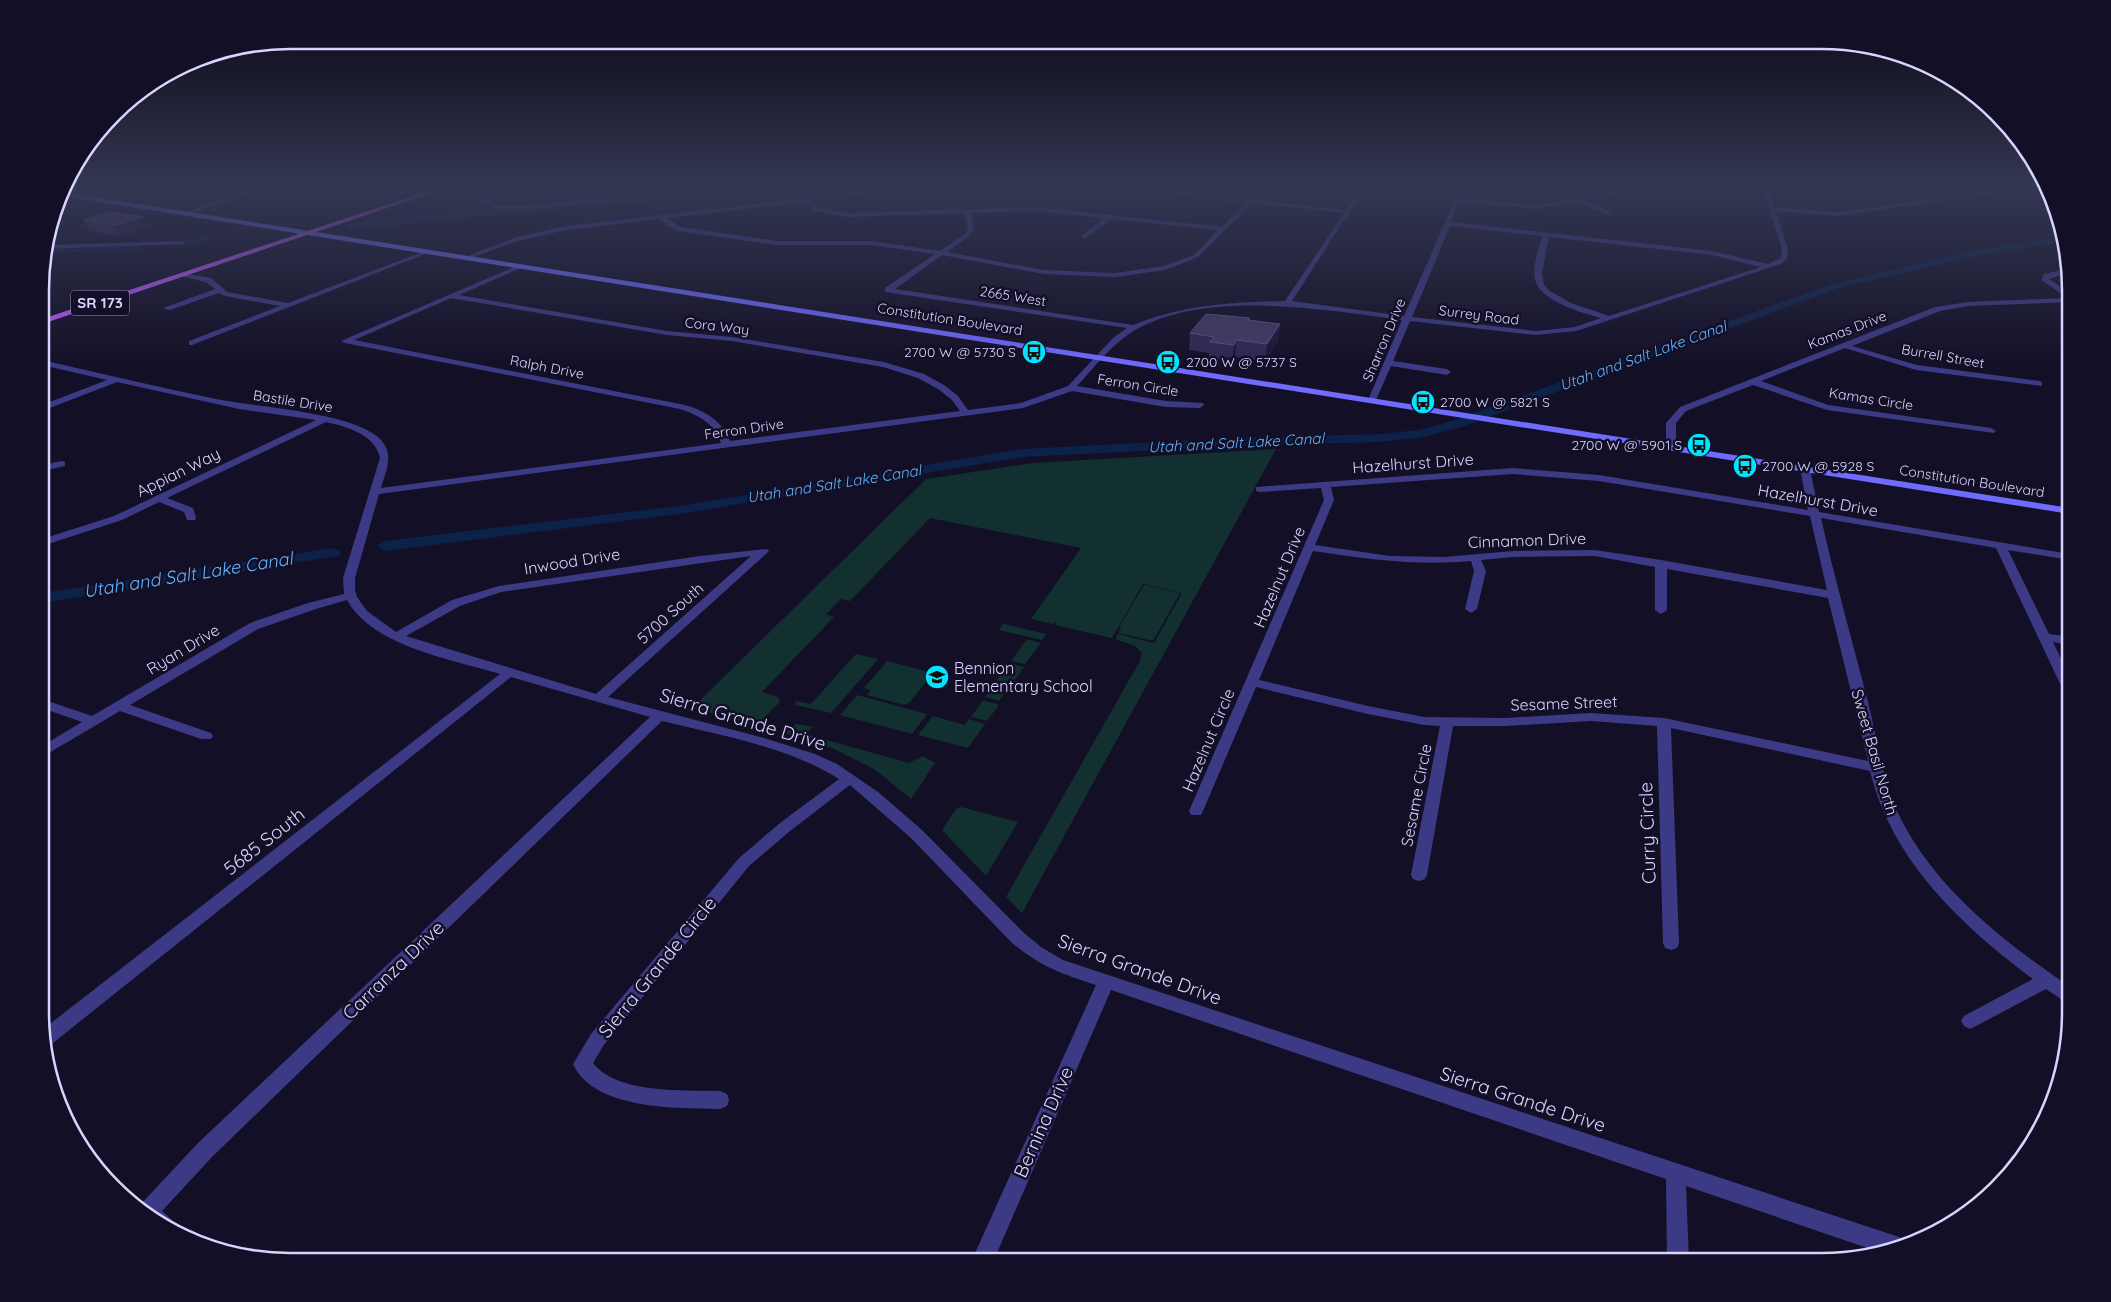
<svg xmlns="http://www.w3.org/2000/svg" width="2111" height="1302" font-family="Quicksand,sans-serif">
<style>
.green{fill:#12302f}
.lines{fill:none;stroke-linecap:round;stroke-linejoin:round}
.canal{fill:#0c2248;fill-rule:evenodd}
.minor{fill:#3d3a85;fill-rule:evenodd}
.secondary{fill:#6f6bff;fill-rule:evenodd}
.primary{fill:#c25bff;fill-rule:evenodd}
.wall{fill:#312854}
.shaded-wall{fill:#1d163a}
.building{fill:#433a66;stroke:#5a527e}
.labels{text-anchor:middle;stroke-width:5;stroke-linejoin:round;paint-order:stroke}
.far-street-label{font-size:14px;fill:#d9d4ff;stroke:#130f26}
.far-poi-label{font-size:14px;fill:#d9d4ff;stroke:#130f26;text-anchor:start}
.shield{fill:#130f26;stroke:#9e99be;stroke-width:1}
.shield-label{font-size:15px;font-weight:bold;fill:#d9d4ff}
.far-water-label{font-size:15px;font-style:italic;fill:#62b6ff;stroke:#130f26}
.street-label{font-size:16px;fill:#d9d4ff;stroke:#130f26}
.poi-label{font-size:16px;fill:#d9d4ff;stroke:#130f26;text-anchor:start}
.water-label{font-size:18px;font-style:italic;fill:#62b6ff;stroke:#130f26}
.near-street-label{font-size:19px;fill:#d9d4ff;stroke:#130f26}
.rim{fill:none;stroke:#d9d4ff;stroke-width:2.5}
</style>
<rect width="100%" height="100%" fill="#130f26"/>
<g class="green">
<polygon points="333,187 397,187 397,195 394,197"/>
<polygon points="1371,189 1410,193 1407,198 1367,194"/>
<polygon points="1276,449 1022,913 1006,897 1141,659 1141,652 1135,646 1115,639 1118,634 1154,643 1182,593 1143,584 1112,638 1055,625 1057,620 1053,624 1031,619 1081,548 930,518 850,601 841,599 826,614 834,617 762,692 778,697 780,702 756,726 692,708 926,479 1034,463"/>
<polygon points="1144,585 1180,593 1153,641 1118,633 1121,628 1119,627"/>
<polygon points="1003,624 1004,624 1046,634 1042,640 999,630"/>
<polygon points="1027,639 1041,643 1025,664 1011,661"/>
<polygon points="856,654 878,659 831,713 795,705 796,701 811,704"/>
<polygon points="887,661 933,673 910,702 904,705 867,695 871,690 864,688"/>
<polygon points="1009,663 1024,667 999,701 985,697"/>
<polygon points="857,695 927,714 912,734 840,715"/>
<polygon points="983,700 999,705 987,721 971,717"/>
<polygon points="933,716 965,725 969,719 985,724 968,748 918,735"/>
<polygon points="796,724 813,727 805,734 909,763 923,756 935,763 911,799 874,769 834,749 785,733"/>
<polygon points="961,807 1018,822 986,876 942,830 956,809"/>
</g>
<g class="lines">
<g class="canal">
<polygon points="754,187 785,187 679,200 675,198 671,200 447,219 349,230 345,227 349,224 447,213 671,196 675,198"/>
<polygon points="205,236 208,237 208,241 178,246 173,243"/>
<polygon points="2064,236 2065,242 1976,256 1839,288 1459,428 1419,438 1380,442 1238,446 1022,457 679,514 385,551 377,546 385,541 679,506 1022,449 1238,438 1380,434 1419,430 1449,422 1832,284 1976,250"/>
<polygon points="137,245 140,246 140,250 44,253 45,247 75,249"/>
<polygon points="333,548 338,550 341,553 338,556 42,603 42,593"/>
</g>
<g class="minor">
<polygon points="89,187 100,187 69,197 66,195"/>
<polygon points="262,187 273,187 188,214 183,213"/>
<polygon points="503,187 513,187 493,195 488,201 499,206 517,206 730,187 758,187 517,210 493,208 481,201 489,193"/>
<polygon points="559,187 569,187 553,194 550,192"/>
<path d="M900,187H922L810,201L819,208L848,213L1037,207L1222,227L1246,203L1118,187H1141L1346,210L1353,200H1357L1292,301L1404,316L1450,211L1455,192L1464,187H1474L1461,193L1459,198L1536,205L1619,192L1622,194L1584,201L1611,212L1609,215L1577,202L1536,209L1458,202L1451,222L1712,251L1768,264L1781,258L1782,249L1762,187H1768L1775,207L1838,212L2019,187H2038L1838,216L1776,211L1788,249L1787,259L1781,264L1576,331L1536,335L1410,321L1393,361L1447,369L1451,372L1447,375L1391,366L1376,400L1372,403L1368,400L1402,320C1324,310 1210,289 1137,329C1113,342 1095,367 1077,386L1166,401L1203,403L1204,405L1200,408L1166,407L1072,391L1023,408L379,494L355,578V590L357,597L367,611L396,632L452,600L499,586L700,556L767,549L769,551L767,553L608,697L764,738L815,754L837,764L878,792L922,830L1024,933L1041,947L1063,960L1899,1237L1906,1241L1908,1244L1885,1254L1686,1186L1689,1262H1667L1666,1179L1111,990L993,1262H971L1096,985C1060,973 1042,967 1012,943L911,838L850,785L790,831L749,866L603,1046L593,1063C617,1094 683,1090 720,1091L727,1094L729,1100L727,1106L720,1109C676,1108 594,1110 573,1064L591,1034L739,858L780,823L839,779C786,746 722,736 662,721L212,1157L162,1211L171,1219L174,1226L173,1231L151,1220L138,1209L140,1205L198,1143L650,717L511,677L48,1047L43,1048L42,1030L500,674C452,659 373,647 347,600L316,609L258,629L130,705L211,733L213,736L211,739H201L120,711L42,757V746L82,722L42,708V699L92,716L250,623L308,603L344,594L343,578L380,458C375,434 347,427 326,422L167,498L193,508L196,518L195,520H187L184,512L159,502L122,520L42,546V539L114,516L316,420L239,409L117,382L42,411V405L107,380L42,365V360C100,373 158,387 216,399C256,407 353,412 380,439C395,454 386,470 381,488L721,443C715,424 699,415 680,409L345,343L341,341L521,264L523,265V267L459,295L667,331L732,337L884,362L924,374L944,385L958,396L968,410L1021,403L1068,386L1113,338L1127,328L885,292V288L935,254L871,245H777L678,231L668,226L660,219L566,230L518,241L470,258L465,257L514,238L566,226ZM803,202L815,211L848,217L965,213L968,229L965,234L940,251L871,241H777L680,227L667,218ZM1252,203L1344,213L1285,301C1232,302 1183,305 1133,325L895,289L942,255L1044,274L1115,277L1165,270L1198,257ZM1037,211L1104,218L1082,236L1081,237L1084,239L1111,219L1218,230L1194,255L1164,266L1115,273L1044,270L947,252L969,236L974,229L971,213ZM1450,226L1542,236C1539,249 1532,266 1535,279C1539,301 1583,313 1601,318L1575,327L1536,331L1412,317ZM1549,237L1712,255L1761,267L1609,316L1571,303L1550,291L1544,285L1542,273ZM451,298L667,335L732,341L883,367L918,378L938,389L952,400L960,411L730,441C723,421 705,411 685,405L354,340ZM751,556L596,694L406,636L460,606L501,592Z"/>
<polygon points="183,241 185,242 185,244 45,249 46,245"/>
<polygon points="428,250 433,251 192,345 189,345 189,341 280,306 225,296 219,293 170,310 163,308 215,289 206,282 180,276 180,274 182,273 211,278 227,292 288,303"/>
<polygon points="2070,268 2070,272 2049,279 2070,293 2070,302 1968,306 1940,311 1852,346 1917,365 2039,381 2042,382 2042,386 1916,370 1845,348 1761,381 1828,405 1991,428 1996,431 1994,433 1827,410 1753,385 1686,411 1676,423 1676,448 1671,451 1666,448 1666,423 1680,407 1935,307 1968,302 2068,298 2041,280 2044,274"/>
<polygon points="62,461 65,462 65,466 42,471 42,465"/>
<path d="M1805,466L1810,469L1819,512L2070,554V560L2008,550L2049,634L2070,637V645L2053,642L2070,678V694L2063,690L1996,548L1821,518C1835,580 1852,640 1868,702C1878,741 1883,785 1902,821C1938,891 2007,944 2070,987V1003L2064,1001L2046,989L1976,1026L1970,1029L1964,1026L1961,1021L1964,1016L2033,979C1961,925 1892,861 1870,771L1671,728L1679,943L1677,948L1671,950L1665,948L1663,943L1657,726L1591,721L1505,726H1453L1427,875L1425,879L1419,881L1413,879L1411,875L1440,726L1424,725L1368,714L1256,687L1203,811L1201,815H1191L1189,811L1324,500L1321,488L1260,492L1256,491V487L1513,468L1599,475L1808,510L1800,469ZM1513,474L1599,481L1810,516L1827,590L1661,560L1595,550L1513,551L1444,557L1390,556L1315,545L1334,500L1331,487ZM1313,551C1368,559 1414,566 1471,561L1474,571L1465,609L1471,613L1477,609L1486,571L1481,560L1513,557L1595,556L1655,567V610L1661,614L1667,610V569L1828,598L1868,761L1664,718L1591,713L1505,718L1424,717L1368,706L1259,680Z"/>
</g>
<polygon class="secondary" points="62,192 2070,508 2070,514 61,196"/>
<polygon class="primary" points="440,187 450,187 42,324 42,319"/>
</g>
<g class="wall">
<polygon points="143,217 148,228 121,236 89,231 84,220"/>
<polygon points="1250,318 1250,320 1280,324 1278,341 1265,362 1235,357 1232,362 1209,359 1209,353 1189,350 1190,333"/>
</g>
<g class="shaded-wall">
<polygon points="143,217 148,228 121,236 115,225"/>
<polygon points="1280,324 1278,341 1265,362 1267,344"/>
<polygon points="1237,340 1235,357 1232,362 1234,345"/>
</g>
<g class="building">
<polygon points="112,212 143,217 115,225 84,220"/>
<polygon points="1206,314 1250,318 1248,320 1280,324 1267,344 1237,340 1234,345 1210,342 1214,337 1190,333"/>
</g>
<linearGradient id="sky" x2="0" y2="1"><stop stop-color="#0a0815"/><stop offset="0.51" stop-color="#333752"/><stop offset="1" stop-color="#333752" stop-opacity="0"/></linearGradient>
<rect width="2111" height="370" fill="url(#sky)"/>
<defs>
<g id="bus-disc" transform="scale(1.25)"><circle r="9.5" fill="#00e5ff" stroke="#130f26"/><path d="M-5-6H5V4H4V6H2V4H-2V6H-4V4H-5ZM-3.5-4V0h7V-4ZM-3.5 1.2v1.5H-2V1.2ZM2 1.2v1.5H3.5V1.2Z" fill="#111"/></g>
<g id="school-disc" transform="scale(1.25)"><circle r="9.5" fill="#00e5ff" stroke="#130f26"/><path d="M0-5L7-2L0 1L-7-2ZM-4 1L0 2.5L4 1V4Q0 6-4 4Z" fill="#111"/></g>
</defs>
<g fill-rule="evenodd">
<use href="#bus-disc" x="1034" y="352"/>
<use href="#bus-disc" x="1168" y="362"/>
<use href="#bus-disc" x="1423" y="402"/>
<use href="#bus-disc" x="1699" y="445"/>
<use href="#bus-disc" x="1745" y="466"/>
<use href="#school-disc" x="937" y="677"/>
</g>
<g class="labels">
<g class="far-street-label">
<text transform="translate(1013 296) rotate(9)" y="5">2665 West</text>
<text transform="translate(1479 315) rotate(7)" y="5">Surrey Road</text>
<text transform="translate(950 319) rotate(9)" y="5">Constitution Boulevard</text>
<text transform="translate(717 326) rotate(7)" y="5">Cora Way</text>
<text transform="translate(1847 330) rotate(-21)" y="5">Kamas Drive</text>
<text transform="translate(1384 340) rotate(-67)" y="5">Sharron Drive</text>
<text transform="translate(1943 356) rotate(10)" y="5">Burrell Street</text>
<text transform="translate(547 367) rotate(11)" y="5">Ralph Drive</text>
<text transform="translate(1138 385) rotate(9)" y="5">Ferron Circle</text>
<text transform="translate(1871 399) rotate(9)" y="5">Kamas Circle</text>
<text transform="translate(293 401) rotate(9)" y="5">Bastile Drive</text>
<text transform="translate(744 429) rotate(-8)" y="5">Ferron Drive</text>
<text transform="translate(1972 481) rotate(9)" y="5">Constitution Boulevard</text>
</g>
<g class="far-poi-label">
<text x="1016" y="357" text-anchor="end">2700 W @ 5730 S</text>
<text x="1186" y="367">2700 W @ 5737 S</text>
<text x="1440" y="407">2700 W @ 5821 S</text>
<text x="1682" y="450" text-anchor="end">2700 W @ 5901 S</text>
<text x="1762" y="471">2700 W @ 5928 S</text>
</g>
<rect class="shield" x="71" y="290.5" width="58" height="25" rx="4"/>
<g class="shield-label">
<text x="100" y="308">SR 173</text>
</g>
<g class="far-water-label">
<text transform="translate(1643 356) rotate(-20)" y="5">Utah and Salt Lake Canal</text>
<text transform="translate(1236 443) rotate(-3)" y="5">Utah and Salt Lake Canal</text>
<text transform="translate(834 484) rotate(-9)" y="5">Utah and Salt Lake Canal</text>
</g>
<g class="street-label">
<text transform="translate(1413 463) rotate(-4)" y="6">Hazelhurst Drive</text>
<text transform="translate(178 472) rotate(-26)" y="6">Appian Way</text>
<text transform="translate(1818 500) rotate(10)" y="6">Hazelhurst Drive</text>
<text transform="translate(1527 540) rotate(-2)" y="6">Cinnamon Drive</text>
<text transform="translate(572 561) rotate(-9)" y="6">Inwood Drive</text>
<text transform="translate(1279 577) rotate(-67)" y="6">Hazelnut Drive</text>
<text transform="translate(670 613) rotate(-42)" y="6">5700 South</text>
<text transform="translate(183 649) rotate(-31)" y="6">Ryan Drive</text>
<text transform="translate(1564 703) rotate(-2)" y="6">Sesame Street</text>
<text transform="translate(1208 740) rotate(-67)" y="6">Hazelnut Circle</text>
<text transform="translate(1875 752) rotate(74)" y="6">Sweet Basil North</text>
<text transform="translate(1416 795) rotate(-79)" y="6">Sesame Circle</text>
</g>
<g class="poi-label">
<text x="954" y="674">Bennion<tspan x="954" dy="18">Elementary School</tspan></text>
</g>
<g class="water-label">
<text transform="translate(188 575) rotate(-9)" y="6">Utah and Salt Lake Canal</text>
</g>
<g class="near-street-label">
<text transform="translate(743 719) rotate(17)" y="7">Sierra Grande Drive</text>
<text transform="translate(1647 833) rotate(-92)" y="7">Curry Circle</text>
<text transform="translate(264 841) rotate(-38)" y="7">5685 South</text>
<text transform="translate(657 967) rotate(-51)" y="7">Sierra Grande Circle</text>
<text transform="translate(1140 969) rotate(20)" y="7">Sierra Grande Drive</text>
<text transform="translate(393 970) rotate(-44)" y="7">Carranza Drive</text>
<text transform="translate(1523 1099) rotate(18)" y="7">Sierra Grande Drive</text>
<text transform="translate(1043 1122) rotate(-66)" y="7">Bernina Drive</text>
</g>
</g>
<path d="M0 0H2111V1302H0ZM290 49H1821A241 241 0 0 1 2062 290V1012A241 241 0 0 1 1821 1253H290A241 241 0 0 1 49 1012V290A241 241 0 0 1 290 49Z" fill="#130f26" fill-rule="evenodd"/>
<path class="rim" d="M290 49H1821A241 241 0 0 1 2062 290V1012A241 241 0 0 1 1821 1253H290A241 241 0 0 1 49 1012V290A241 241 0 0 1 290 49Z"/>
</svg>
